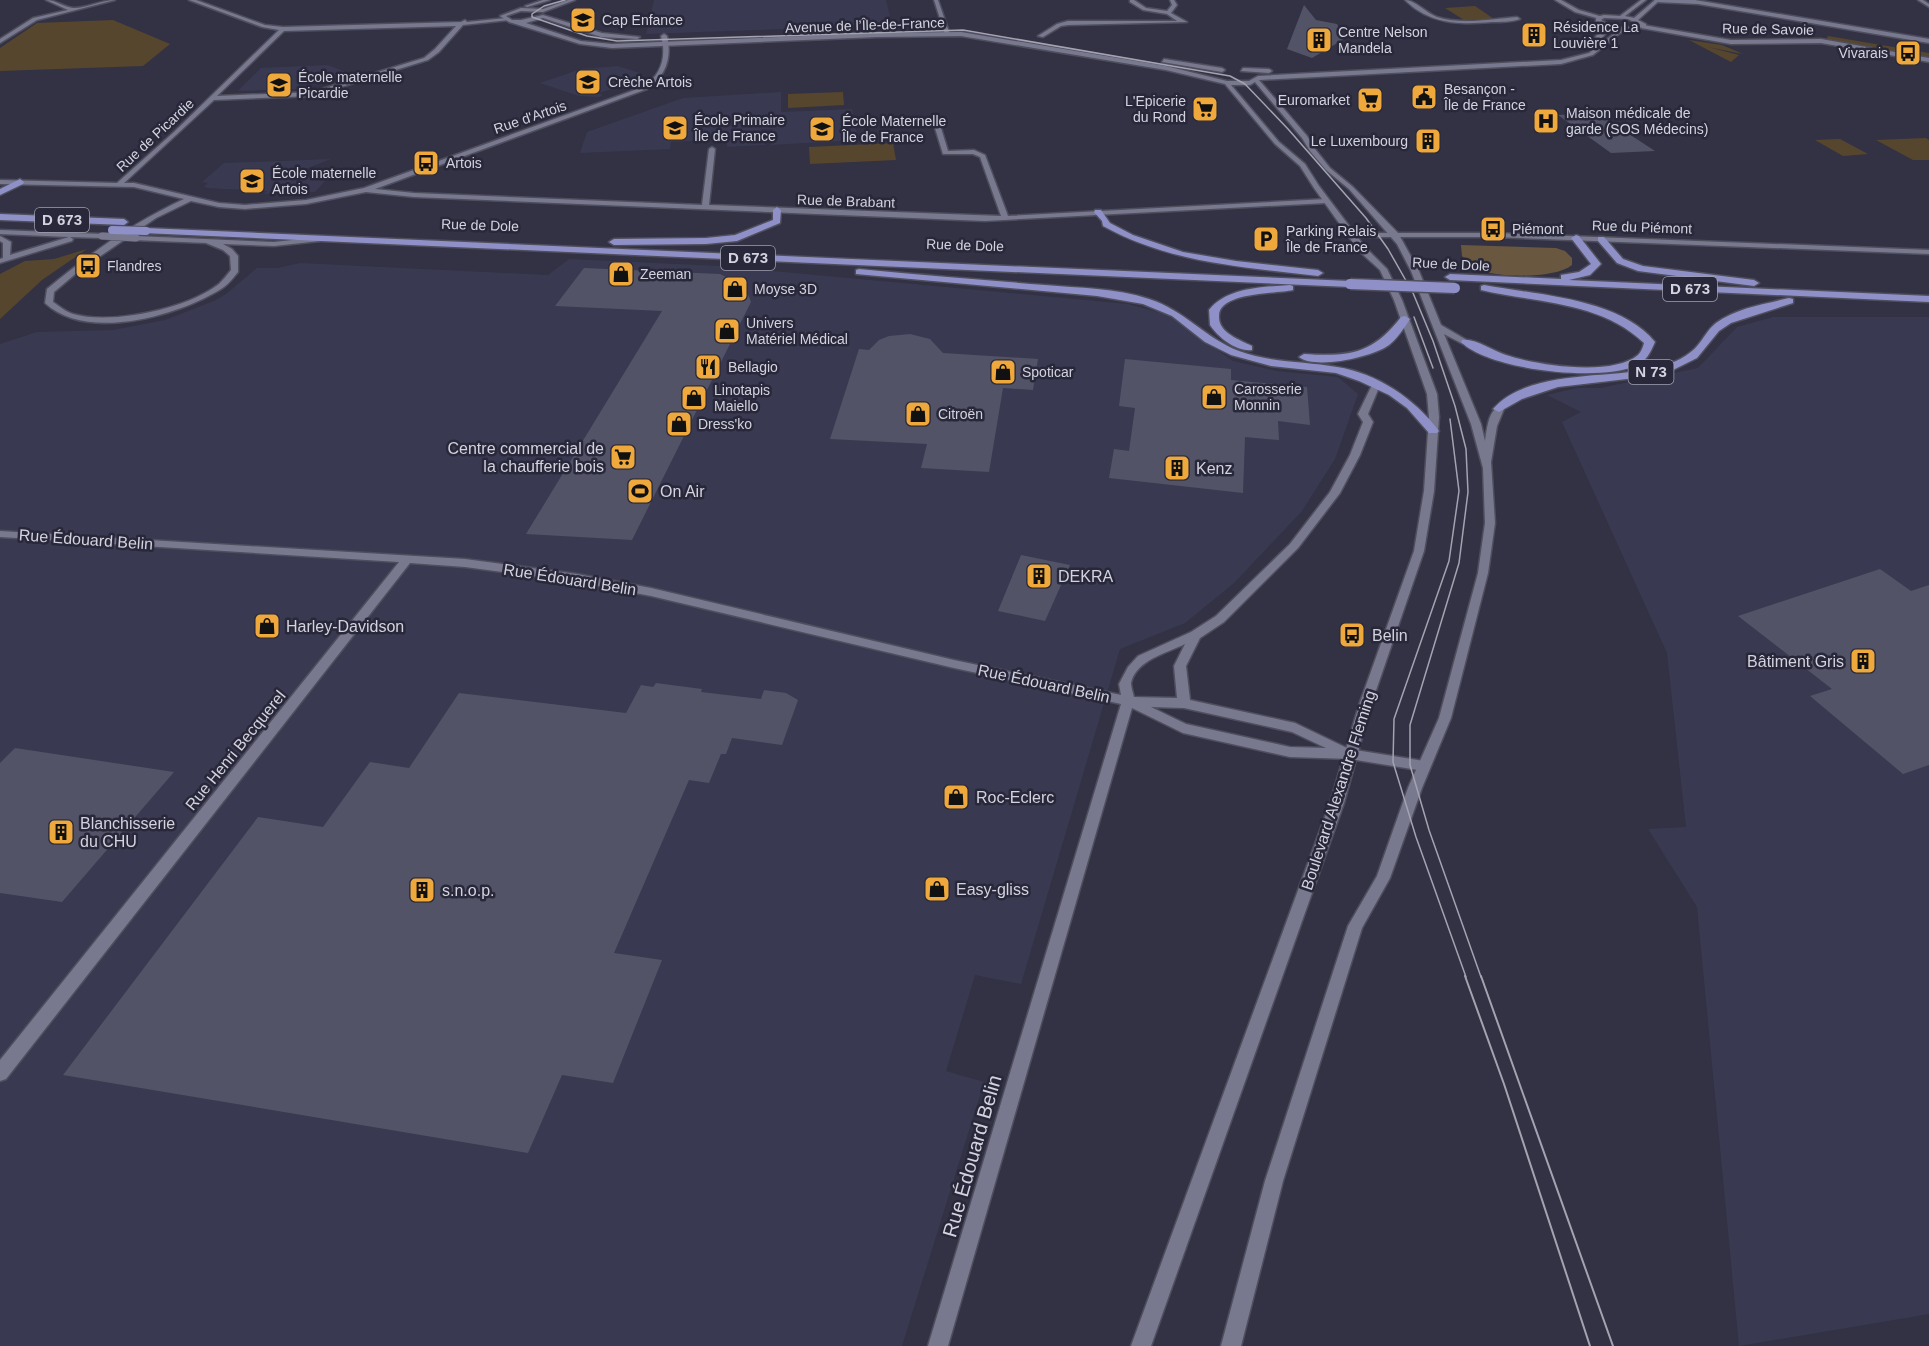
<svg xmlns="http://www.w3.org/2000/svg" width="1929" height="1346" font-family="Helvetica,sans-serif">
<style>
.built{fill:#393952}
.green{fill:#57462e}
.forest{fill:#6a573f}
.building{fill:#525367}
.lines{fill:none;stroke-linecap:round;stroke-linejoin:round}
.minor-casing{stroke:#4e4e5d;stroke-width:3}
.tertiary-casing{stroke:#4e4e5d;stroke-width:3}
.primary-casing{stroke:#4e4e5d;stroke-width:3}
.minor{fill:#78798f;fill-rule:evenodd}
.tertiary{fill:#78798f;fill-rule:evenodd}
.primary{fill:#8f90c7;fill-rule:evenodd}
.tram-far1{stroke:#a3a3b1;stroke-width:1.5}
.tram{stroke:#a3a3b1;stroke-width:2}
.minor-bridge-casing{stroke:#4e4e5d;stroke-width:8;stroke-linecap:butt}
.primary-bridge-far1-casing{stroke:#4e4e5d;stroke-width:10;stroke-linecap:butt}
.primary-bridge-casing{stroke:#4e4e5d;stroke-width:13;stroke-linecap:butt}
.minor-bridge{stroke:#78798f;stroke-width:7}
.primary-bridge-far1{stroke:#8f90c7;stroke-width:8}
.primary-bridge{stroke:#8f90c7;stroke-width:10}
.labels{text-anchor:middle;stroke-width:5;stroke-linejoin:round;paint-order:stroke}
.far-poi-label{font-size:14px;fill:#d2d3df;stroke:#28283a;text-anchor:start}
.far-street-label{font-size:14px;fill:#d2d3df;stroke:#28283a}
.shield{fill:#28283a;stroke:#9fa0ae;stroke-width:1.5}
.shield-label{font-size:15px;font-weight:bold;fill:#d2d3df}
.poi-label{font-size:16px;fill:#d2d3df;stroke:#28283a;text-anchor:start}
.street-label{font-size:16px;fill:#d2d3df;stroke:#28283a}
.near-street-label{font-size:20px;fill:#d2d3df;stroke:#28283a}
</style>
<rect width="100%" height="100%" fill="#323244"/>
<g class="built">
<polygon points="654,0 886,0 892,25 646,34"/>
<polygon points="328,65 356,76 334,80 324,84 303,86 299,89 238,91 261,68"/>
<polygon points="618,66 640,73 640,77 632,80 637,82 598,93 603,95 599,97 579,96 540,83 581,69"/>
<polygon points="781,92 781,112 852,109 858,140 771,145 772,129 761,129 761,133 766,133 765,145 727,147 727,139 671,142 670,149 580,153 587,132 683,98"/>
<polygon points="331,159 303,170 311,178 325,181 315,192 264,194 267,191 208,188 204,187 208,183 202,182 224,163"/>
<polygon points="569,259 720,266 1128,304 1168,315 1233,361 1276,371 1338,377 1358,394 1335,459 1302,511 1234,583 1185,623 1120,649 1021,984 975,975 946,1071 984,1082 902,1346 0,1346 0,344 37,332 113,330 165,320 214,301 226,294 257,268 278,268 300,263 548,275"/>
<polygon points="1773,317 1929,317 1929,1314 1739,1346 1697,907 1648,829 1686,827 1667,653 1562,422 1581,412 1547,395 1577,388 1600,388 1698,368 1737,327"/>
</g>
<g class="green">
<polygon points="1475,6 1494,19 1464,20 1445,8"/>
<polygon points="113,20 170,44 143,66 0,71 0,48 37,23"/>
<polygon points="1828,36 1929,53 1929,57 1826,40"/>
<polygon points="1689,40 1722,45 1743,54 1708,47 1739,55 1731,62"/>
<polygon points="843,92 844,105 788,108 788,94"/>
<polygon points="1926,138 1929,140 1929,160 1913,160 1876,140"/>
<polygon points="1840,139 1868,154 1843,156 1815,140"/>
<polygon points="893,143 896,160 810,164 809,147"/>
<polygon points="87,249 42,280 0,319 0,274 25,261 54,259"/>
</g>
<path class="forest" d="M1461,245L1556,248L1565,251L1572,258V265C1556,278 1510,277 1490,273C1479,270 1470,264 1462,256Z"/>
<g class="building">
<polygon points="1304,5 1316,20 1337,24 1344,39 1312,58 1287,49"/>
<polygon points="1597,113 1655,151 1611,153 1558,115"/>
<polygon points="584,268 720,274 745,286 751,302 632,540 526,534 662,311 555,306"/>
<polygon points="910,334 930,339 943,353 1038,359 1033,390 1003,388 989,472 921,468 927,444 830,439 859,349 869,350 879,340 889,336"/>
<polygon points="1125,359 1231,369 1231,380 1307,387 1310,425 1278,421 1279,440 1245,437 1243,493 1109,478 1114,449 1129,451 1135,408 1119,406"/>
<polygon points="1021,555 1070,565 1045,621 998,611"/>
<polygon points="1880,569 1911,591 1929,585 1929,765 1903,774 1810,696 1832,689 1738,616"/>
<polygon points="656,683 702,689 701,692 761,699 764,690 786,693 798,700 782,745 732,738 726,754 721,754 709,783 689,780 614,953 662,960 613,1083 562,1075 528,1153 63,1075 258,817 323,827 370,762 409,768 459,693 626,713 641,685 653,687"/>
<polygon points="15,748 174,772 62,902 0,893 0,763"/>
</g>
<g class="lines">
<g class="minor-casing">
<g id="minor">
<path d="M46,0C56,0 63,7 73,8C84,9 102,0 115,0L37,20L0,43V39L33,18L68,10Z"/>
<path d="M189,0H196L265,25L283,27L461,22L465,20L467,22L506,18L509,20L463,25L439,52L428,60L312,96L214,100L124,183H134L219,203L245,205L306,200L364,188L643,87C661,75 667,57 661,36L664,34L667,36C672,58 666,76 647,89L375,189L414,193L702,205L709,149L712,147L715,149L709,205L1001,216L980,157L973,154H943L935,128L938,126L941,128L948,151L974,150L985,155L1008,216L1326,199L1329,201L1326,203L985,221L414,197L366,192L306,204L245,209L219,207L191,201L156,218L80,270L54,292L53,302C59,306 66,312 73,314C111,325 187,309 219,284C223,280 227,275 231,270L230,256L223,250L206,243L133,240L132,238L136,236L274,242L320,237L324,239L320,241L274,246L223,244L232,249L238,256V272C233,278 228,285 221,289C178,316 86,342 45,303L47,289C89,254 134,222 184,199L134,187L0,184V180L117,183L174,132L279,30L262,27ZM456,26L435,49L424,58L312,92L217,96L284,31Z"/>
<polygon points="934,0 938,0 950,35 945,34"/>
<polygon points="1130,0 1134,0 1146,8 1167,11 1172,5 1170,0 1174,0 1177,5 1171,13 1187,22 1068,25 1061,26 1043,37 1038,36 1057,24 1068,21 1177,21 1167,14 1143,10 1130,2"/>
<path d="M1405,0C1415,0 1426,13 1437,17C1462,25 1491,19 1517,17L1520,19C1512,22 1501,22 1492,22C1459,25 1429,24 1405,0Z"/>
<polygon points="1555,0 1561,0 1579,10 1603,17 1600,19 1575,12"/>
<polygon points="1654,0 1695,0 1929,39 1929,43 1698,4 1656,2"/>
<polygon points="1918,0 1923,0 1929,4 1929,7"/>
<polygon points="1643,25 1731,40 1821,39 1929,58 1929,62 1821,43 1731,44 1641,28"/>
<polygon points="0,230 102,234 106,236 102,238 70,237 73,239 72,241 0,263 0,259 3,258 3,243 0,241 0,236 11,242 10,255 69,237 0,234"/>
<polygon points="1350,233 1495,233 1929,250 1929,254 1495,237 1353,237 1349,235"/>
<path d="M1376,382L1380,385L1368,414L1373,422L1360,455L1340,493L1298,548L1224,622L1200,638L1186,666L1190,700L1295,723L1349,749L1424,761L1429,762L1430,766L1429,770L1424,771L1350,759L1290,757L1183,733L1132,708L948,1346H928L1121,704L954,668L651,596L577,582L465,567L410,563L6,1079L0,1081V1060L399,562L0,537V531L465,559L577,574L651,588L954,660L1121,695L1119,684L1128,667L1138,656L1191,632L1216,616L1290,544L1330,492L1350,455L1363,422L1358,414L1372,385ZM1185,644L1174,666L1177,698L1134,697C1133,693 1131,687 1131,683C1136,660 1167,653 1185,644ZM1151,707L1184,708L1292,732L1326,748L1290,747L1186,724Z"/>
</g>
</g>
<g class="tertiary-casing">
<g id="tertiary">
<polygon points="543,0 550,0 527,7 525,6"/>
<path d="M568,0H575L543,12L521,11L506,16L512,20H521L543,15L602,33L640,37L637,39L601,37L543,18L526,23L581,41L612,44L877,33L961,32L1166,66L1227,81H1249L1258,76L1561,60L1589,53L1619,30L1609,28C1605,35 1599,44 1590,44L1604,26L1596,22V17L1604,15L1620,16L1641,0H1646L1625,16L1634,18L1655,0H1660L1638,20L1646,24V26L1620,33L1593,55L1561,64L1259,80L1307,136L1315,149L1330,168L1353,187L1398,233L1419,271L1441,325L1470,342L1463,344L1444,334L1481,424L1485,441C1487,429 1488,412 1499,406L1504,409L1497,426L1491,462L1495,523L1488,573L1451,718L1422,788L1390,878L1362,928L1283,1181L1241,1346H1221L1265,1181L1348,926L1377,876L1408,788L1439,718L1478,573L1485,523L1483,468L1471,424L1411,271L1397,244L1349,189L1326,170L1310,151L1302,138L1255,82L1250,85H1231L1279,142L1305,164L1319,186L1365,247L1387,269L1402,300L1437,394L1439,417L1434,491L1424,551L1371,705L1344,803L1151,1346H1131L1330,803L1359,705L1414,551L1424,491L1429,417L1427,394L1394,300L1380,270L1359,251L1314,188L1300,166L1275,144L1225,84L1166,70L961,36L877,37L612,48L580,44L509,22L500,16L521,8L543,9ZM1604,18L1628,19L1640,25C1627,30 1613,27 1601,20Z"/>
<polygon points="1164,59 1222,68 1225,70 1222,72 1162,62"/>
<polygon points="1243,68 1269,69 1272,71 1269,73 1241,71"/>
</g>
</g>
<g class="primary-casing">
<g id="primary">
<polygon points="20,179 24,182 23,184 0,195 0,189"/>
<polygon points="777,207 781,210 780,223 737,241 706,244 614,245 609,242 614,239 706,238 735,235 773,220 773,210"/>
<path d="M1095,210H1101L1110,223L1133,235L1183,252L1236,261L1318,270L1323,273L1318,276C1243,267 1170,263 1103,226L1102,221L1094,212Z"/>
<polygon points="0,214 124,219 128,222 124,225 0,220"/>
<polygon points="146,228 1350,281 1355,284 1350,287 143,233 143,229"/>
<polygon points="1576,235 1579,236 1601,264 1590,275 1569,280 1929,296 1929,302 1450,280 1445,277 1450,274 1561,279 1561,275 1579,272 1591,264 1571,238"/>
<polygon points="1598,237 1604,237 1623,259 1643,266 1754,280 1759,283 1754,286 1638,271 1617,263 1598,241"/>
<path d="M859,269C921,275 983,280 1045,285C1079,288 1116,288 1149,299C1184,310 1205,338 1239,351C1271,363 1304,361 1337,367C1377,373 1415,399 1439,431L1437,433H1429L1407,408L1389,395L1359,381L1336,373L1271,366L1231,355L1205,342L1172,316L1143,304L1097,296L856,274V270Z"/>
<path d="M1290,285L1293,286V290C1276,294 1219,292 1219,316C1218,333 1240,340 1252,346V350C1236,352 1218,337 1210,325L1209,310C1227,287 1263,287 1290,285Z"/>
<path d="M1484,285C1537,295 1619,298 1655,342C1650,353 1647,361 1635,366C1599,382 1489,370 1461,342L1462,340C1475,338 1493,351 1506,355C1535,365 1612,377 1638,355C1641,352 1643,347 1644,343C1600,301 1536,303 1481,290V286Z"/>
<path d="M1789,298L1793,299V303L1731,323L1719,331L1697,358L1675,369L1644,377L1558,387L1522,399L1499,412L1493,409C1530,368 1610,380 1659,367C1674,363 1689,356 1698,345C1704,338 1708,329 1716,323C1736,308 1765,304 1789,298Z"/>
<path d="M1405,316L1410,319C1404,328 1398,338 1389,345C1373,357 1315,370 1299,357L1304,354C1349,357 1373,354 1401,317Z"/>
</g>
</g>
<use href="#minor" class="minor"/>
<use href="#tertiary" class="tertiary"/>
<use href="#primary" class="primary"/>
<g class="tram-far1">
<polyline points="565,0 544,6 532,14 532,17 587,36 617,41 963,30 1230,76 1245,84 1288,129 1366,218 1388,249 1413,293 1433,341 1455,406 1466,449 1468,492 1459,563 1410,725 1410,765 1429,830 1481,977"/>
<polyline points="1414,317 1433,368"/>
<polyline points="1450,419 1459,491 1449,561 1394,719 1393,762 1416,837 1466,977"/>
</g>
<g class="tram">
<polyline points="1465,976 1504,1084 1590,1346"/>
<polyline points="1481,976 1613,1346"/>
</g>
<g class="minor-bridge-casing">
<polyline id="minor-bridge" points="102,236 136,238"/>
</g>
<g class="primary-bridge-far1-casing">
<polyline id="primary-bridge-far1" points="112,230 146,231"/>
</g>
<g class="primary-bridge-casing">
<polyline id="primary-bridge" points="1350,284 1455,288"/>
</g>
<use href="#minor-bridge" class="minor-bridge"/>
<use href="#primary-bridge-far1" class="primary-bridge-far1"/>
<use href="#primary-bridge" class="primary-bridge"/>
</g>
<defs>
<g id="school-square" transform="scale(1.35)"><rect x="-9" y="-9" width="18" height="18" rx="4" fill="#eea83c" stroke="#28283a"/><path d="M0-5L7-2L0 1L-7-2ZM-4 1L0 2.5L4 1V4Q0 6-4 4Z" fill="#111"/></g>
<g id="building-square" transform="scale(1.35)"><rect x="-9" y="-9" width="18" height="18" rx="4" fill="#eea83c" stroke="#28283a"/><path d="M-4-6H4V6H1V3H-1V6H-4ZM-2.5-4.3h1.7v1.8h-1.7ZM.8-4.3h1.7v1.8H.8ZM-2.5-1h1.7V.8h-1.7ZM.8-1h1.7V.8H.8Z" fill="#111"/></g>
<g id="bus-square" transform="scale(1.35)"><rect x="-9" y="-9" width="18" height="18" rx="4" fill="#eea83c" stroke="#28283a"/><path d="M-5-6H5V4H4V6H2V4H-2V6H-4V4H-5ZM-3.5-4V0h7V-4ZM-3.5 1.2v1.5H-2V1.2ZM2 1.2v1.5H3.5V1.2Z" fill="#111"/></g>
<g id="civic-square" transform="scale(1.35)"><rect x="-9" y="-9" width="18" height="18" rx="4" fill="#eea83c" stroke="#28283a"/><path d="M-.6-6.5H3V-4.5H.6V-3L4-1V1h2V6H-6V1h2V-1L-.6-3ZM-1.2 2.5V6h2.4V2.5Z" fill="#111"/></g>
<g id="supermarket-square" transform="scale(1.35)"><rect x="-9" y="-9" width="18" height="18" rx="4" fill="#eea83c" stroke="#28283a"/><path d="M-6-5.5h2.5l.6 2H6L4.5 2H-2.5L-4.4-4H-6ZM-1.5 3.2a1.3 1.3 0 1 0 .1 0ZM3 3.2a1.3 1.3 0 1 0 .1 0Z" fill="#111"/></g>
<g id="hospital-square" transform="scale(1.35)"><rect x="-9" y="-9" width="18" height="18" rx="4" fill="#eea83c" stroke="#28283a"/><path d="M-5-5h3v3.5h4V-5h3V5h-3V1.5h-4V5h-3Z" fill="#111"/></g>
<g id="parking-square" transform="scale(1.35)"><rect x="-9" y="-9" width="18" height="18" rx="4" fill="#eea83c" stroke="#28283a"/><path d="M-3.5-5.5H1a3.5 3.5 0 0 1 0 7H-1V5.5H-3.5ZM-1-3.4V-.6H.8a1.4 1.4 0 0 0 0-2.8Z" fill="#111"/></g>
<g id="shop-square" transform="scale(1.35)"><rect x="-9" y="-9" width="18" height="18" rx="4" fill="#eea83c" stroke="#28283a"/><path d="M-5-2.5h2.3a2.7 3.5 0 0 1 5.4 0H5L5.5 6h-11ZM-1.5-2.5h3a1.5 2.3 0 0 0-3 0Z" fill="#111"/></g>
<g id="restaurant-square" transform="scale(1.35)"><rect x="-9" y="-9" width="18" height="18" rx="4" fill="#eea83c" stroke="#28283a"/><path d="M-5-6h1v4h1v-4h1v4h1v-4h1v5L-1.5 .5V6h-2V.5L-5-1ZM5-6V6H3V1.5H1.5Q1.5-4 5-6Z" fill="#111"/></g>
<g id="stadium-square" transform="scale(1.35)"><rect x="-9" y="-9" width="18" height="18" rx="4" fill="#eea83c" stroke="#28283a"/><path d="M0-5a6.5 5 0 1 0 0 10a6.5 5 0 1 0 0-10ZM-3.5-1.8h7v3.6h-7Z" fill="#111"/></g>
</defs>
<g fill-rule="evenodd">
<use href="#school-square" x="583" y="20"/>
<use href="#building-square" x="1534" y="35"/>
<use href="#building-square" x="1319" y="40"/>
<use href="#bus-square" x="1908" y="53"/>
<use href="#school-square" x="588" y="82"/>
<use href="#school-square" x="279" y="85"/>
<use href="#civic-square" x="1424" y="97"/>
<use href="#supermarket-square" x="1370" y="100"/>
<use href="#supermarket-square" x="1205" y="109"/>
<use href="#hospital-square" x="1546" y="121"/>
<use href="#school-square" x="675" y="128"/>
<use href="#school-square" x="822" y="129"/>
<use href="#building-square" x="1428" y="141"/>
<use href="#bus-square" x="426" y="163"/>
<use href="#school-square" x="252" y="181"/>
<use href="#bus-square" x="1493" y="229"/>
<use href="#parking-square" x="1266" y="239"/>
<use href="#bus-square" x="88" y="266"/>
<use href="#shop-square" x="621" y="274"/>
<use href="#shop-square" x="735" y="289"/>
<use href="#shop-square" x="727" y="331"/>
<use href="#restaurant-square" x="708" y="367"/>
<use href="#shop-square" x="1003" y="372"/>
<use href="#shop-square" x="1214" y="397"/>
<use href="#shop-square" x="694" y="398"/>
<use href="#shop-square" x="918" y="414"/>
<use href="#shop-square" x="679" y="424"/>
<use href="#supermarket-square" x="623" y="457"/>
<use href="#building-square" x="1177" y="468"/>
<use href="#stadium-square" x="640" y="491"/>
<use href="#building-square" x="1039" y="576"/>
<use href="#shop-square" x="267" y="626"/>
<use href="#bus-square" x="1352" y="635"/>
<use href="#building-square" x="1863" y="661"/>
<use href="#shop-square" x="956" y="797"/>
<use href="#building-square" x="61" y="832"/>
<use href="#shop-square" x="937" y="889"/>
<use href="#building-square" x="422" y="890"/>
</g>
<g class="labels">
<g class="far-poi-label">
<text x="602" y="25">Cap Enfance</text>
<text x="1553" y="32">Résidence La<tspan x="1553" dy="16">Louvière 1</tspan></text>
<text x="1338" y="37">Centre Nelson<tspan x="1338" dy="16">Mandela</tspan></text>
<text x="1888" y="58" text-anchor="end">Vivarais</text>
<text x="298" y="82">École maternelle<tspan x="298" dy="16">Picardie</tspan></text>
<text x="608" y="87">Crèche Artois</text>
<text x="1444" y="94">Besançon -<tspan x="1444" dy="16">Île de France</tspan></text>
<text x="1350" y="105" text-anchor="end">Euromarket</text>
<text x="1186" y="106" text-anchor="end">L'Epicerie<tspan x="1186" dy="16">du Rond</tspan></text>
<text x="1566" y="118">Maison médicale de<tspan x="1566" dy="16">garde (SOS Médecins)</tspan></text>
<text x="694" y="125">École Primaire<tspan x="694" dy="16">Île de France</tspan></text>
<text x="842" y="126">École Maternelle<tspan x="842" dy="16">Île de France</tspan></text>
<text x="1408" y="146" text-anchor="end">Le Luxembourg</text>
<text x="446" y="168">Artois</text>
<text x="272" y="178">École maternelle<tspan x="272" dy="16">Artois</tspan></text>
<text x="1512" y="234">Piémont</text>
<text x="1286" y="236">Parking Relais<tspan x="1286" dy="16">Île de France</tspan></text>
<text x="107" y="271">Flandres</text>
<text x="640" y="279">Zeeman</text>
<text x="754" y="294">Moyse 3D</text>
<text x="746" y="328">Univers<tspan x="746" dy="16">Matériel Médical</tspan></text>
<text x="728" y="372">Bellagio</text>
<text x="1022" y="377">Spoticar</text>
<text x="1234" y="394">Carosserie<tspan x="1234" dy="16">Monnin</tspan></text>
<text x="714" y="395">Linotapis<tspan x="714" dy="16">Maiello</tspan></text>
<text x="938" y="419">Citroën</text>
<text x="698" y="429">Dress'ko</text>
</g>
<g class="far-street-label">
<text transform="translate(865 25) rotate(-2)" y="5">Avenue de l’Île-de-France</text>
<text transform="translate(1768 29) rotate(1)" y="5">Rue de Savoie</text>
<text transform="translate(530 117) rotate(-19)" y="5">Rue d'Artois</text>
<text transform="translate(155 135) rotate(-43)" y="5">Rue de Picardie</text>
<text transform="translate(846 201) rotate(2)" y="5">Rue de Brabant</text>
<text transform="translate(480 225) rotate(2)" y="5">Rue de Dole</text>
<text transform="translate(1642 227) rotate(2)" y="5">Rue du Piémont</text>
<text transform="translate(965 245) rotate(2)" y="5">Rue de Dole</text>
<text transform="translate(1451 264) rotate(3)" y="5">Rue de Dole</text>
</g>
<g class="shield">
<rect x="35" y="208" width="54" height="24" rx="4.5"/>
<rect x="721" y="246" width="54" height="24" rx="4.5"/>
<rect x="1663" y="277" width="54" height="24" rx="4.5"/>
<rect x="1628.5" y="360" width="45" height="24" rx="4.5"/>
</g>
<g class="shield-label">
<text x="62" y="225">D 673</text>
<text x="748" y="263">D 673</text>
<text x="1690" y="294">D 673</text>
<text x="1651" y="377">N 73</text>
</g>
<g class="poi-label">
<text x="604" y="454" text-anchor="end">Centre commercial de<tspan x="604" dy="18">la chaufferie bois</tspan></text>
<text x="1196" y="474">Kenz</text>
<text x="660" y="497">On Air</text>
<text x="1058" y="582">DEKRA</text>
<text x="286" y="632">Harley-Davidson</text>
<text x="1372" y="641">Belin</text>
<text x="1844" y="667" text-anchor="end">Bâtiment Gris</text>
<text x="976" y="803">Roc-Eclerc</text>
<text x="80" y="829">Blanchisserie<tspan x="80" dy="18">du CHU</tspan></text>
<text x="956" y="895">Easy-gliss</text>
<text x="442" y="896">s.n.o.p.</text>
</g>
<g class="street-label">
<text transform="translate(86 539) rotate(4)" y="6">Rue Édouard Belin</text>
<text transform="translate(570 579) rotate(9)" y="6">Rue Édouard Belin</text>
<text transform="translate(1044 683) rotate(12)" y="6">Rue Édouard Belin</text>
<text transform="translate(235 750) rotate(-51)" y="6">Rue Henri Becquerel</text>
<text transform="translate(1338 790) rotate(-72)" y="6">Boulevard Alexandre Fleming</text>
</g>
<g class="near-street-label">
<text transform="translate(972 1156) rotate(-74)" y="7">Rue Édouard Belin</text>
</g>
</g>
</svg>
